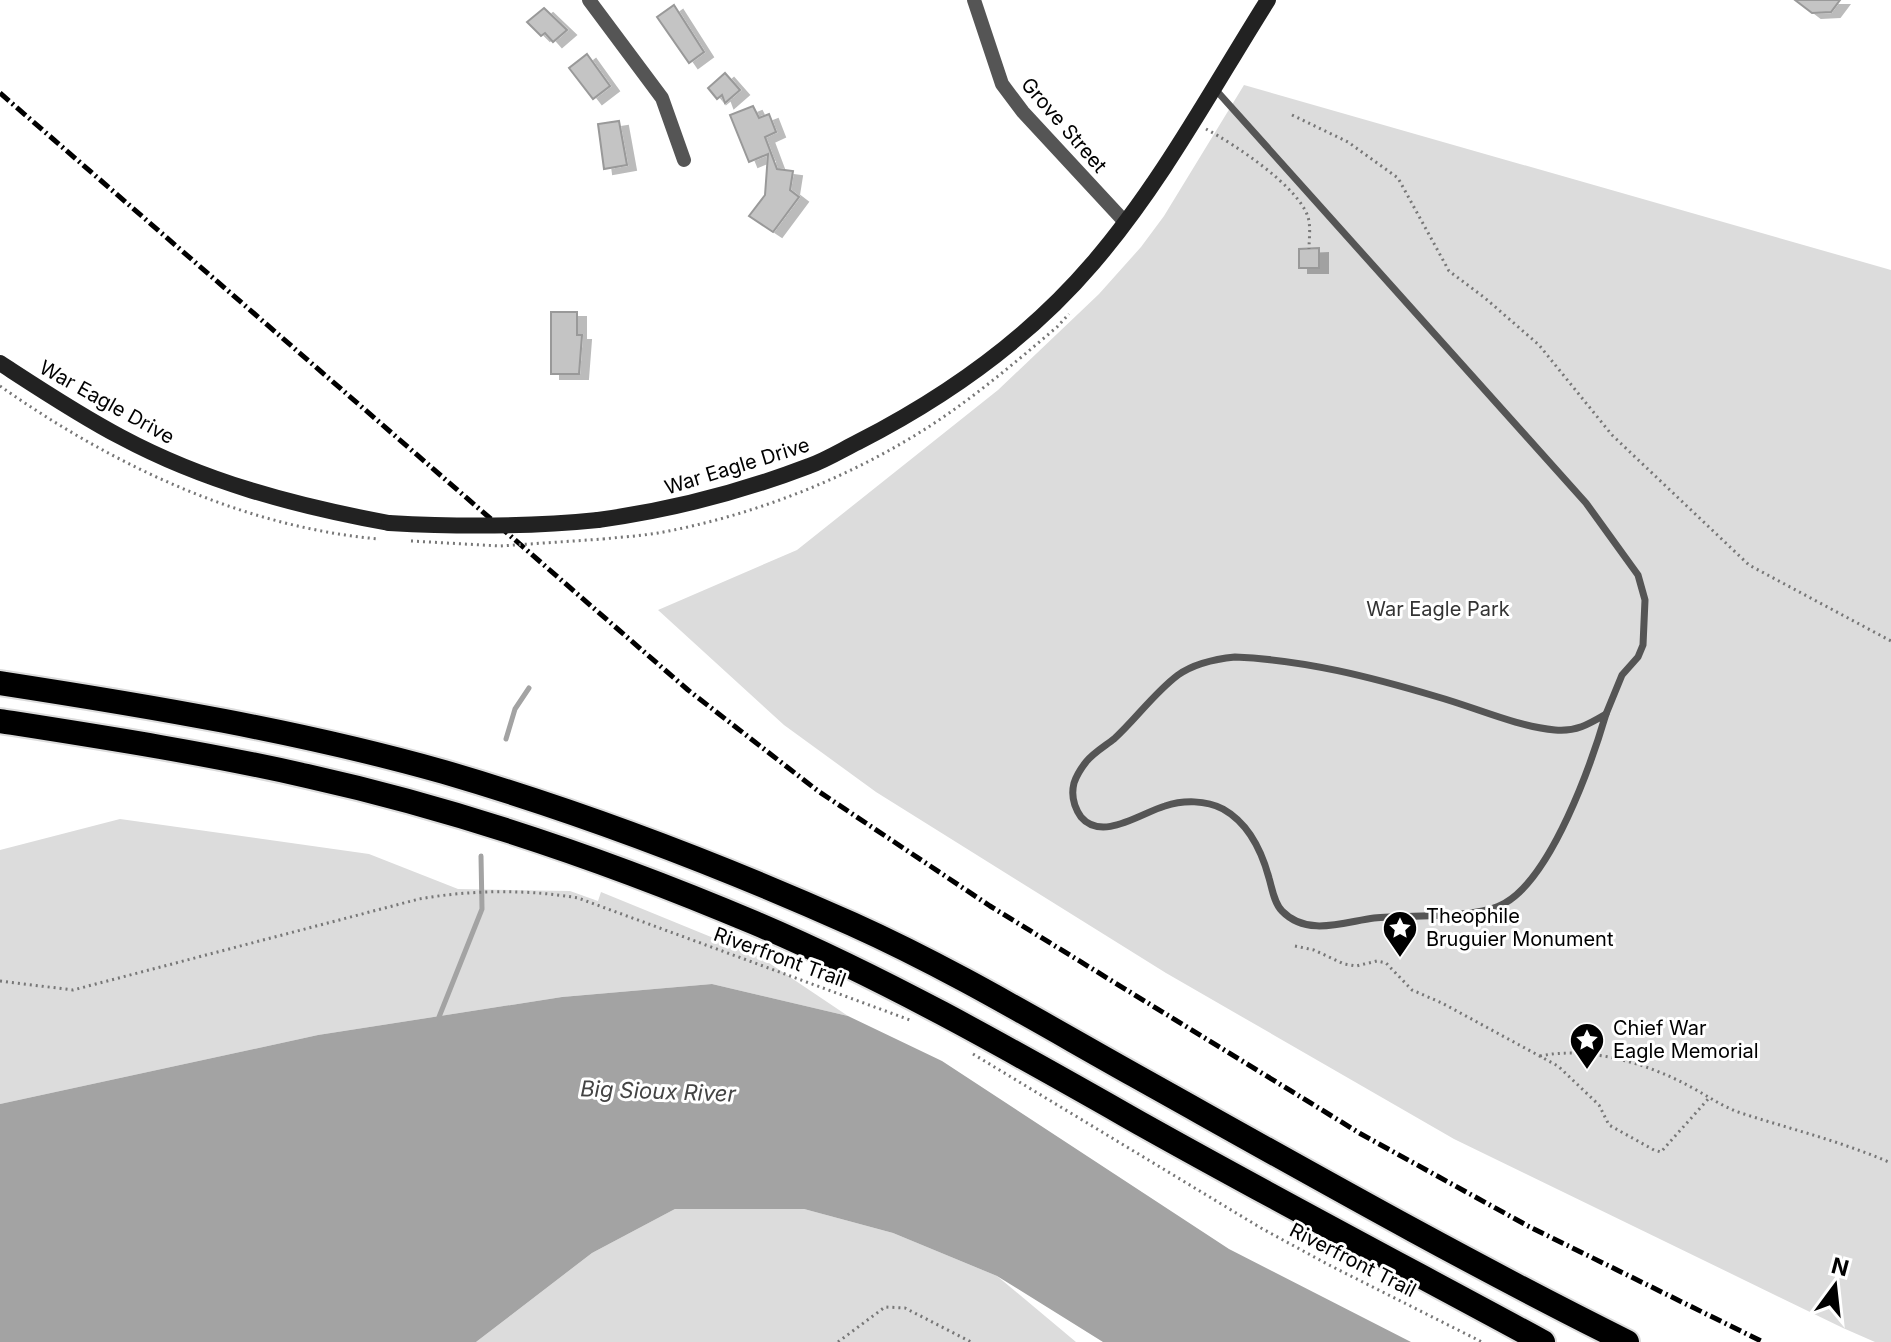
<svg xmlns="http://www.w3.org/2000/svg" width="1891" height="1342" font-family="Inter,sans-serif">
<style>
.green{fill:#dcdcdc}
.water{fill:#a3a3a3}
.lines{fill:none;stroke-linecap:round;stroke-linejoin:round}
.stream{stroke:#a3a3a3;stroke-width:5}
.building{fill:#c4c4c4;stroke:#999;stroke-width:2;filter:url(#shadow)}
.motorway-casing{stroke:#dbdbdb;stroke-width:28}
.path{stroke:#777;stroke-width:3;stroke-dasharray:2 4;stroke-linecap:butt}
.service{stroke:#555;stroke-width:7}
.minor{stroke:#555;stroke-width:14}
.secondary{stroke:#222;stroke-width:16}
.motorway{stroke:#000;stroke-width:24}
.rail{stroke:#000;stroke-width:5;stroke-dasharray:12 4 2 4;stroke-linecap:butt}
.path-bridge{stroke:#777;stroke-width:3;stroke-dasharray:2 4;stroke-linecap:butt}
.secondary-bridge{stroke:#222;stroke-width:16}
.labels{text-anchor:middle;stroke-width:6;stroke-linejoin:round;paint-order:stroke}
.street-label{font-size:20px;fill:#000;stroke:#fff}
.park-label{font-size:20px;fill:#333;stroke:#fff}
.poi-label{font-size:20px;fill:#000;stroke:#fff;text-anchor:start}
.water-label{font-size:22px;font-style:italic;fill:#444;stroke:#fff}
</style>
<defs>
<filter id="shadow"><feDropShadow dx="9" dy="5" stdDeviation="0" flood-color="#0004"/></filter>
</defs>
<rect width="100%" height="100%" fill="#fff"/>
<g class="green">
<polygon points="1244,85 1891,270 1891,1342 1875,1342 1843,1328 1454,1139 1166,973 876,792 784,725 658,610 797,550 998,390 1099,294 1141,247 1164,216"/>
<polygon points="120,819 369,854 458,889 570,891 598,901 601,892 760,957 848,1016 712,984 562,997 318,1035 0,1104 0,850"/>
<polygon points="675,1209 804,1209 893,1233 997,1276 1076,1342 476,1342 592,1253"/>
</g>
<polygon class="water" points="712,984 848,1016 942,1061 1229,1249 1411,1342 1103,1342 997,1276 893,1233 804,1209 675,1209 592,1253 476,1342 0,1342 0,1104 318,1035 562,997"/>
<g class="lines">
<g class="stream">
<polyline points="506,739 515,709 529,688"/>
<polyline points="439,1017 482,909 481,856"/>
</g>
</g>
<g class="building">
<polygon points="1795,0 1840,0 1831,12 1812,13"/>
<polygon points="674,5 704,52 689,63 657,17"/>
<polygon points="544,8 567,30 553,42 545,33 541,36 527,22"/>
<polygon points="587,54 610,86 593,99 569,68"/>
<polygon points="725,73 740,90 725,103 722,95 717,99 708,88"/>
<polygon points="753,106 759,118 769,114 776,132 765,137 777,169 793,171 790,190 799,197 773,232 749,216 765,195 768,154 749,162 730,115"/>
<polygon points="619,121 627,165 604,169 598,124"/>
<polygon points="1319,248 1319,268 1299,268 1299,249"/>
<polygon points="551,312 577,312 577,335 582,335 579,374 551,374"/>
</g>
<g class="lines">
<g class="motorway-casing">
<g id="motorway">
<path d="M0,683C149,706 299,731 444,772C584,813 720,865 852,924C950,968 1041,1023 1134,1075C1297,1166 1460,1259 1627,1342"/>
<path d="M0,721C102,737 206,753 307,776C460,810 611,862 755,923C889,980 1016,1053 1143,1125C1275,1199 1410,1270 1543,1342"/>
</g>
</g>
<g class="path">
<polyline points="1292,115 1348,142 1398,178 1449,271 1485,298 1539,345 1612,435 1749,565 1891,641"/>
<path d="M1206,129C1234,144 1298,186 1308,217C1311,227 1309,239 1309,249"/>
<path d="M0,386C111,464 242,527 379,539"/>
<path d="M603,539C621,537 640,536 658,533C753,516 852,477 933,424C977,395 1017,361 1057,327L1069,314"/>
<polyline points="1295,946 1314,950 1344,964 1356,966 1377,961 1386,963 1412,990 1442,1003 1558,1066 1599,1105 1609,1125 1654,1150 1661,1152 1709,1098"/>
<path d="M0,981L73,990L419,899C470,890 527,889 578,898L910,1020"/>
<polyline points="973,1054 1261,1228 1329,1265 1482,1342"/>
<path d="M1540,1056C1588,1046 1647,1063 1689,1086C1708,1096 1724,1108 1744,1114C1794,1130 1843,1142 1891,1163"/>
<polyline points="838,1342 885,1307 905,1308 971,1342"/>
</g>
<g class="service">
<polyline points="1215,89 1586,503 1638,575 1645,600 1643,645 1638,657 1622,675 1606,714"/>
<path d="M1235,657C1305,660 1371,677 1438,697C1477,708 1515,726 1555,730C1576,732 1589,724 1606,714C1591,765 1552,876 1505,903C1476,920 1409,914 1374,918C1344,922 1307,937 1282,911C1274,903 1272,888 1269,878C1262,852 1248,823 1223,809C1206,800 1183,800 1165,806C1141,813 1102,842 1081,817C1074,807 1071,795 1074,783C1076,777 1082,767 1086,762C1093,753 1105,746 1114,739C1136,719 1154,693 1178,675C1195,663 1215,659 1235,657Z"/>
</g>
<g class="minor">
<polyline points="589,0 662,98 684,160"/>
<polyline points="974,0 1002,84 1023,112 1124,221"/>
</g>
<g class="secondary">
<path d="M0,363C40,389 79,415 121,437C205,482 296,506 389,523"/>
<path d="M598,520C671,510 741,492 809,466C826,460 842,450 858,442C946,397 1029,338 1093,263C1161,184 1213,87 1268,0"/>
</g>
<use href="#motorway" class="motorway"/>
<polyline class="rail" points="0,93 688,690 818,791 990,906 1361,1134 1528,1226 1763,1342"/>
<polyline class="path-bridge" points="411,541 500,546 603,539"/>
<path class="secondary-bridge" d="M389,523C460,527 528,527 598,520"/>
</g>
<defs>
<g id="sight-pin" transform="scale(1.8)"><path d="M0 17L-7.5 6A9.5 9.5 0 1 1 7.5 6Z" fill="#000" stroke="#fff"/><path d="M0-6L1.8-2.2L6-1.7L2.9 1.2L3.7 5.4L0 3.3L-3.7 5.4L-2.9 1.2L-6-1.7L-1.8-2.2Z" fill="#fff"/></g>
</defs>
<g fill-rule="evenodd">
<use href="#sight-pin" x="1400" y="928"/>
<use href="#sight-pin" x="1587" y="1040"/>
</g>
<g class="labels">
<g class="street-label">
<text transform="translate(1064 125) rotate(49)" y="7">Grove Street</text>
<text transform="translate(107 402) rotate(29)" y="7">War Eagle Drive</text>
<text transform="translate(737 466) rotate(-17)" y="7">War Eagle Drive</text>
<text transform="translate(780 957) rotate(20)" y="7">Riverfront Trail</text>
<text transform="translate(1353 1260) rotate(27)" y="7">Riverfront Trail</text>
</g>
<g class="park-label">
<text x="1438" y="616">War Eagle Park</text>
</g>
<g class="poi-label">
<text x="1426" y="923">Theophile<tspan x="1426" dy="23">Bruguier Monument</tspan></text>
<text x="1613" y="1035">Chief War<tspan x="1613" dy="23">Eagle Memorial</tspan></text>
</g>
<g class="water-label">
<text transform="translate(658 1091) rotate(2)" y="8">Big Sioux River</text>
</g>
</g>
<g transform="translate(1835 1286) rotate(15)" stroke="#ffffff" stroke-width="6" paint-order="stroke">
<path d="M0-6L14 30L0 20L-14 30Z" fill="#000000"/>
<text y="-12" font-size="22" font-weight="bold" text-anchor="middle" fill="#000000">N</text>
</g>
</svg>
